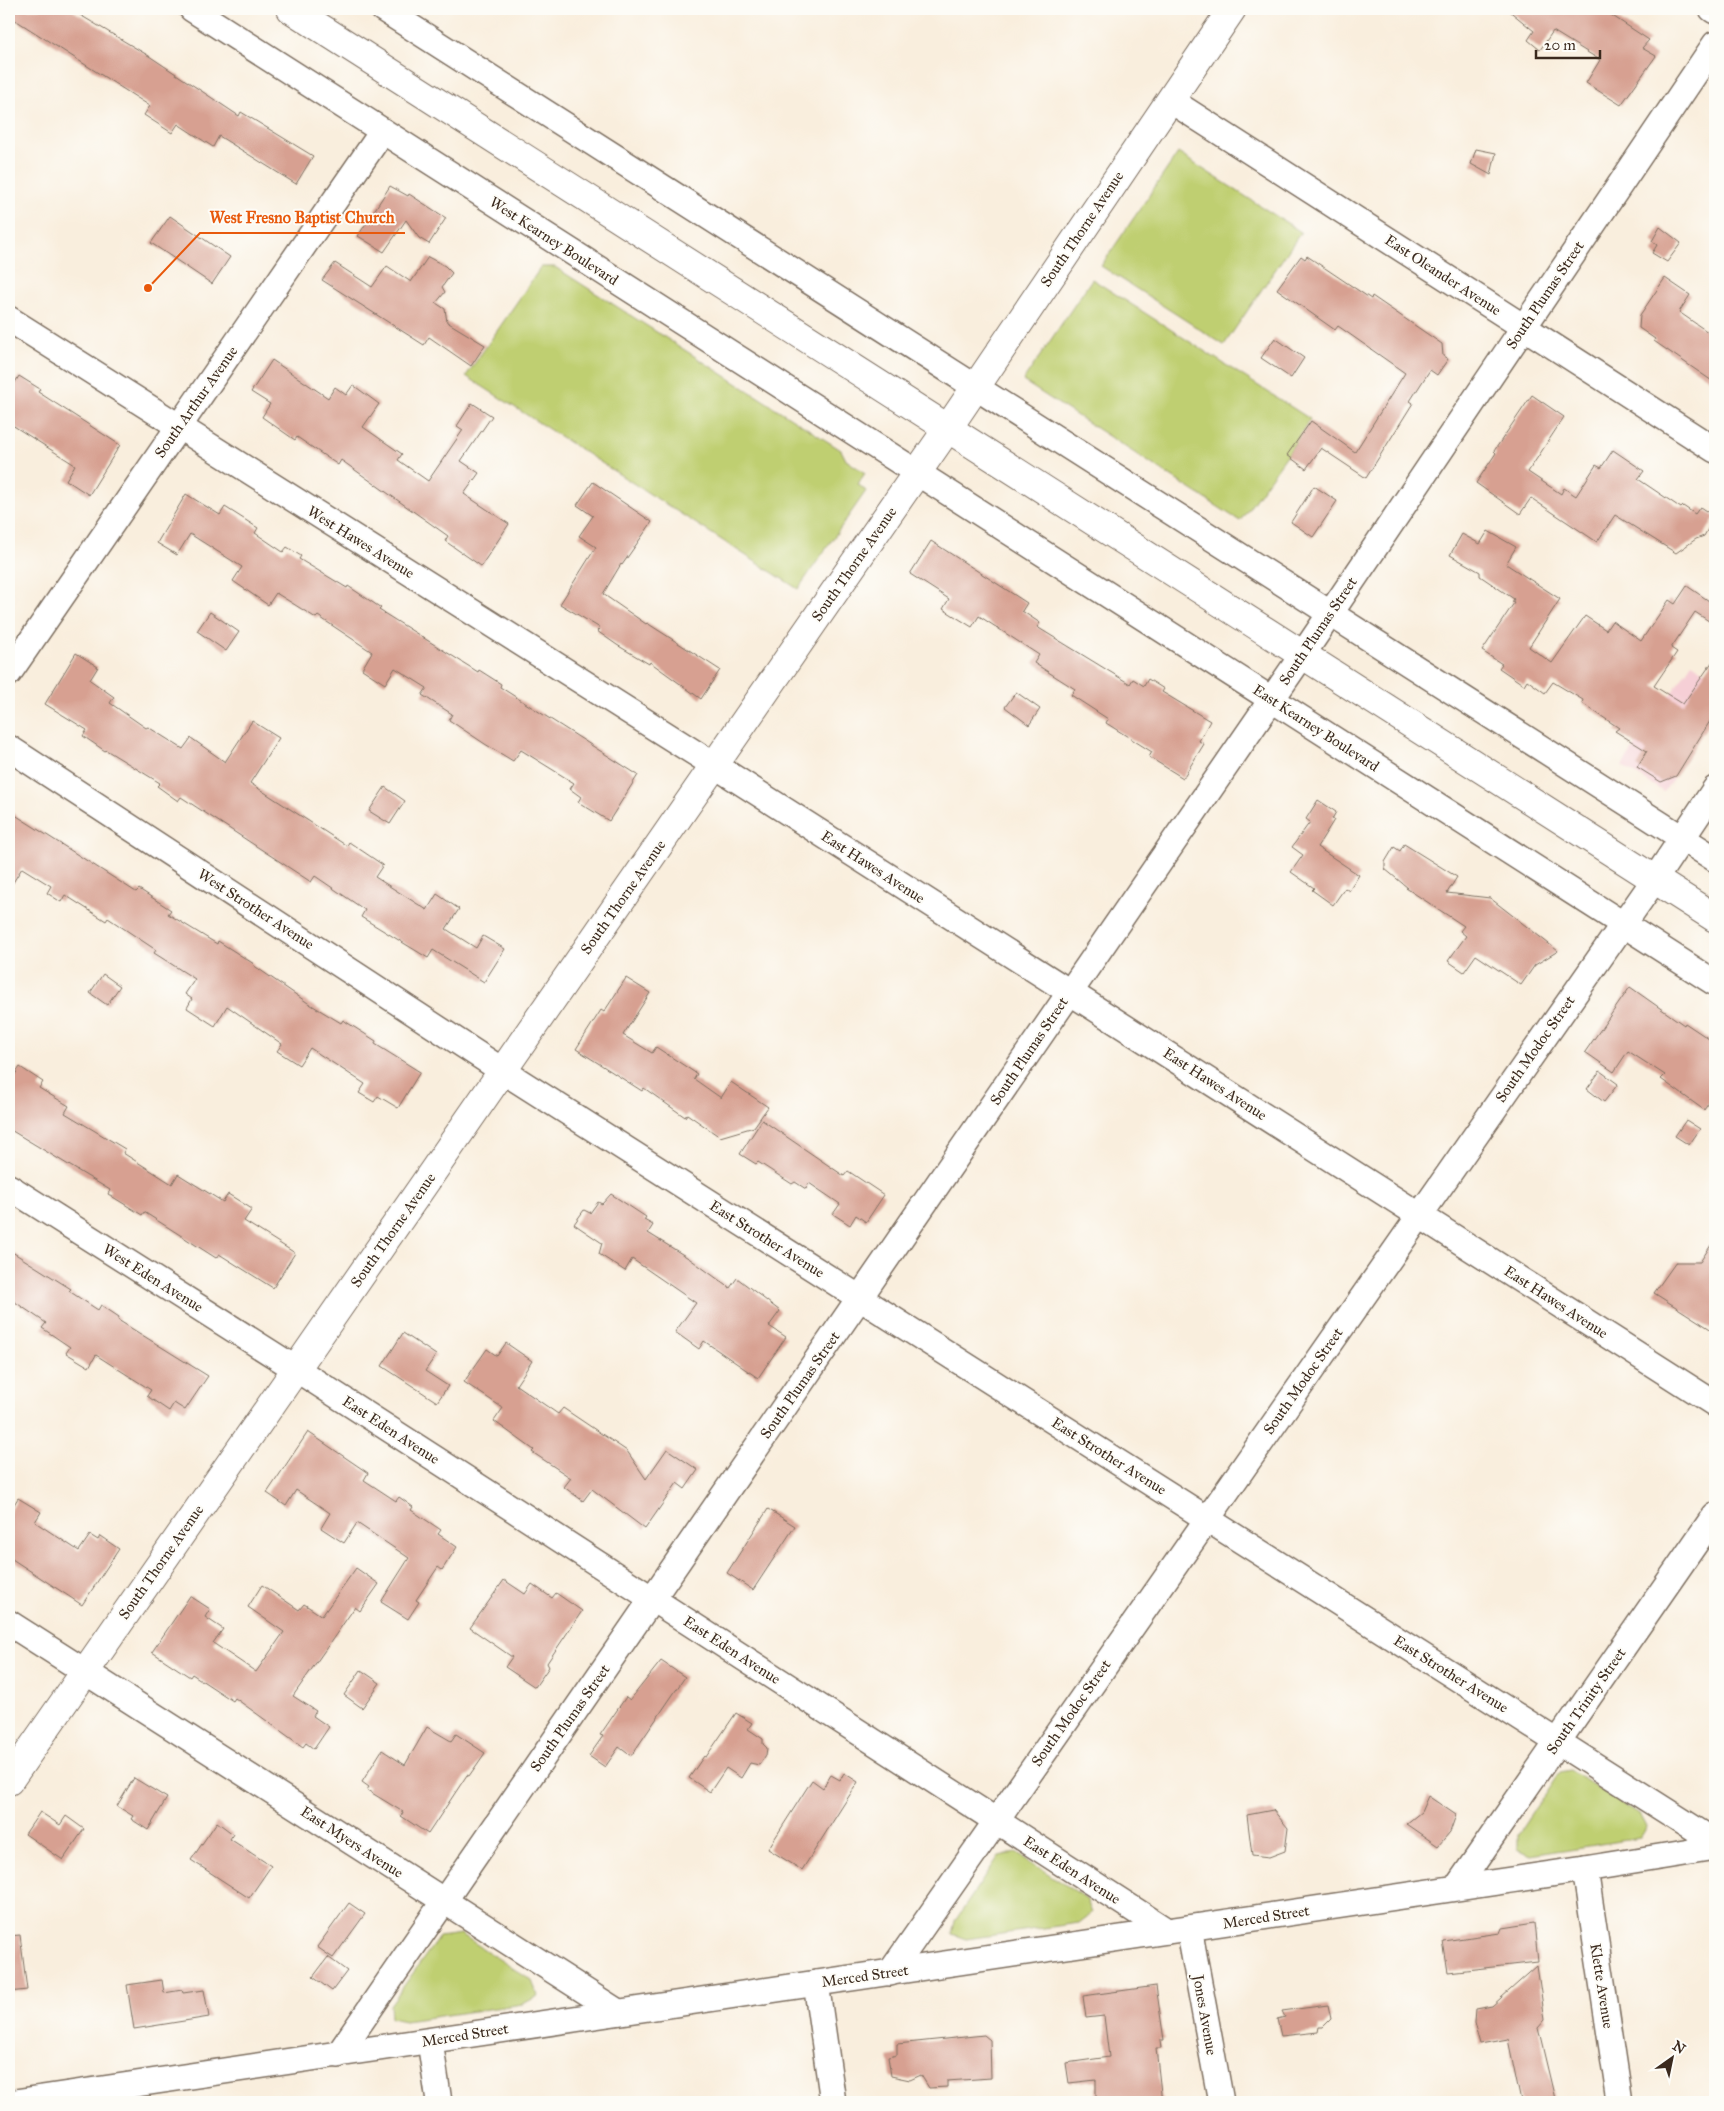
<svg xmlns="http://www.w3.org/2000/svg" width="1724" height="2111" font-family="'IM FELL Great Primer',serif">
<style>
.built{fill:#f6cfd6}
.green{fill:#bfcf71;stroke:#7d7c48}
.building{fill:#d7a091}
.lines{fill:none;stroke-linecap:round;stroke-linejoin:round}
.minor-casing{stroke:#7e6f61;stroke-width:28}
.secondary-casing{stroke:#7e6f61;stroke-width:30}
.minor{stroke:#fff;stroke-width:25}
.secondary{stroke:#fff;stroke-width:28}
.labels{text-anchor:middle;stroke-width:4;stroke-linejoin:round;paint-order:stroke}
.street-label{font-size:15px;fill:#3b2a1e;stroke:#fdfcf7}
.leader{fill:none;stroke:#e8590c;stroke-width:2}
.callout-dot{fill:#e8590c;stroke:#fdfcf7;stroke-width:2}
.callout-label{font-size:16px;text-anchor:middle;font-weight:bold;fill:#e8590c;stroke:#fdfcf7;stroke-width:4;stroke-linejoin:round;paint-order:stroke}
</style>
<rect width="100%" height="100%" fill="#fdfcf7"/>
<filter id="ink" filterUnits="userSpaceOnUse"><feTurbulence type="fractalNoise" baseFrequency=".02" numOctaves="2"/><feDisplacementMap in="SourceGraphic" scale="10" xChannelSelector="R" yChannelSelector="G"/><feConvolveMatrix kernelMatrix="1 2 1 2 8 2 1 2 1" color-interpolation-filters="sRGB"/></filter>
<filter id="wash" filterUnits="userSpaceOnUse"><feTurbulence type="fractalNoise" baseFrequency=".0096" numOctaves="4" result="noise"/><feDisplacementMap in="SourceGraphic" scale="20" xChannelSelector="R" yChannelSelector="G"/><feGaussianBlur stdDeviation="1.12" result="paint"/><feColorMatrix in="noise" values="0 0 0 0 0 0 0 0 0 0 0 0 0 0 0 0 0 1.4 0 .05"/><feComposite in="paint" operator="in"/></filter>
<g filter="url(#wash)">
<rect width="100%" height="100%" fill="#f9eedd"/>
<polygon class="built" points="1692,663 1715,678 1715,713 1664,792 1622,766"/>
<g class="green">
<polygon points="1178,153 1301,232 1224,345 1101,266"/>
<polygon points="541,267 555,267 841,450 846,460 865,473 858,484 866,491 798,589 466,376"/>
<polygon points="1092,279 1310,419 1287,455 1240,521 1023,381"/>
<polygon points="1570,1770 1641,1816 1647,1827 1640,1838 1531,1855 1518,1849 1518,1835 1560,1772"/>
<polygon points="1016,1853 1086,1898 1092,1913 1079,1923 966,1939 952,1934 955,1921 999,1856"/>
<polygon points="461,1934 532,1981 538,1996 523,2004 405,2021 391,2018 390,2005 439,1937"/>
</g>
<g id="blocks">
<g class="building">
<polygon points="9,9 70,9 149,56 239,116 241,112 313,156 296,184 219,136 213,147 178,124 172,133 144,115 150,106 9,16"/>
<polygon points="1507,9 1602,9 1649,40 1642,48 1656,56 1621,105 1586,83 1600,60 1553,31 1540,50 1528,40 1534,31"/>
<polygon points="1476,149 1496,153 1491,175 1471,164"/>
<polygon points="390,186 408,196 409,194 446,218 429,244 419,238 406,220 384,252 358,236"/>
<polygon points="170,216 230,257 212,284 151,243"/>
<polygon points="1660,227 1681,243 1667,262 1652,253 1657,245 1652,241"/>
<polygon points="1301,256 1305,259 1307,256 1371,299 1372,296 1442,344 1443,356 1448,359 1437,375 1430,370 1410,401 1413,403 1366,478 1321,448 1306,469 1287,455 1311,421 1355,452 1405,373 1338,326 1335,330 1277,289"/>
<polygon points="428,257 445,266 452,273 442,287 445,292 436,303 445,309 447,322 485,345 471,366 429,337 424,345 322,280 335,263 372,287 387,266 411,282"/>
<polygon points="1665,278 1690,295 1679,312 1715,337 1715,383 1654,341 1655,339 1639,328 1640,315"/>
<polygon points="1275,338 1304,358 1291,378 1261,358"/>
<polygon points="272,360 328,398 335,387 346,395 353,385 379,404 363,427 402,454 398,460 428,481 463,430 457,426 472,403 492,416 461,461 479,473 464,494 509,524 481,566 445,541 448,536 341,460 338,465 297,437 295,440 262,417 270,404 251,392"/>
<polygon points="19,376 40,389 38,392 120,445 89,495 66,480 75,465 9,423 9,392"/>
<polygon points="1532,395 1564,417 1528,472 1561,494 1564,488 1576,496 1596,465 1601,468 1613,450 1644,471 1638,479 1681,508 1683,506 1695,514 1700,507 1715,517 1704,536 1696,539 1676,553 1615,515 1597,542 1531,498 1520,514 1476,483 1496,453 1494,451"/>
<polygon points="593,482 652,522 622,565 621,564 603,594 646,624 647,623 720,670 701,699 650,662 649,664 617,645 597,631 600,628 560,604 596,547 579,536 593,516 577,505"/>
<polygon points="1314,486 1337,501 1313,537 1291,522"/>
<polygon points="186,494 220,515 225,507 258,528 255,533 283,552 287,547 301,556 299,559 347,588 348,586 381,608 379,610 478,672 479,670 501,684 500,687 638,775 609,821 578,802 581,797 570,789 574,783 521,750 513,761 485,744 449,720 452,714 422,695 427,688 395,668 385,684 362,669 372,652 318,616 316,618 276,593 268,605 233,581 242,567 190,534 177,555 157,543"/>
<polygon points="1488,531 1516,547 1506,564 1560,599 1529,647 1552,663 1585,616 1606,630 1612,621 1641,641 1669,600 1675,604 1687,586 1715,605 1715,625 1695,612 1671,648 1677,652 1654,686 1683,704 1715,658 1715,713 1676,776 1661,782 1637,767 1647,751 1615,731 1619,728 1582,703 1583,700 1553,682 1545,693 1527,680 1524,685 1499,668 1502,664 1482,651 1514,603 1512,602 1514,599 1480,576 1480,572 1450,555 1462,534 1480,544"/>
<polygon points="931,541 1027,603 1022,611 1040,623 1037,627 1130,684 1133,679 1144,686 1148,679 1164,689 1162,692 1210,721 1199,741 1204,744 1183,778 1149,757 1152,752 1106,723 1108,719 1071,695 1075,689 1034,663 1039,655 979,616 972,627 943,609 949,599 910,574"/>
<polygon points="210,612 239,632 226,651 197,631"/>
<polygon points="76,653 98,667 90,680 114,697 110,703 146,728 148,727 183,749 191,738 225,762 252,721 279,738 250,783 347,846 349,842 383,865 375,877 427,910 437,894 459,909 446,929 476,948 483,936 505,949 484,982 433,950 428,958 361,917 365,910 315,876 311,882 181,797 178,801 157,786 160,783 106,750 105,751 83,736 87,730 45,704"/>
<polygon points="1016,692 1040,709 1029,725 1005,707"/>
<polygon points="385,787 405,801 390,824 369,811"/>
<polygon points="1318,800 1336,812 1332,819 1334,820 1317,847 1359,875 1349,891 1345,888 1333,905 1312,890 1314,888 1291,872 1303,855 1292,847 1310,822 1306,819"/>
<polygon points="9,811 136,892 139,889 171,910 168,914 217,944 218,941 254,964 253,965 308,1003 341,1023 343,1020 376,1041 375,1044 420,1072 398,1108 378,1096 374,1102 359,1093 365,1084 310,1048 299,1065 277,1051 282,1044 227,1006 215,1026 187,1008 192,999 185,994 195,979 154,953 156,950 108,918 106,921 65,895 61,902 47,893 51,886 22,868 9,889"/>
<polygon points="1404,844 1457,877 1447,893 1490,898 1558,951 1535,965 1521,985 1476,955 1464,972 1448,961 1466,936 1460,931 1464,926 1406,888 1408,888 1385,869 1385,862 1394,847 1400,851"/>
<polygon points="103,974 120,986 107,1005 90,993"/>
<polygon points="626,978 650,993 623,1035 652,1053 656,1047 697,1074 694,1079 721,1098 731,1082 768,1107 754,1127 720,1137 687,1114 685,1117 644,1088 642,1091 576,1049 601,1010 604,1012"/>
<polygon points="1630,987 1684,1025 1685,1023 1715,1043 1715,1094 1704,1110 1661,1079 1665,1075 1628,1051 1614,1072 1585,1052"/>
<polygon points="20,1067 43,1082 39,1088 69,1106 65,1113 125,1149 123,1153 172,1184 178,1174 223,1202 228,1194 252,1209 244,1221 295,1253 273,1288 219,1254 216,1258 144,1212 142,1215 108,1194 110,1190 9,1129 9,1083"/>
<polygon points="1600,1071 1618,1084 1604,1102 1587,1089"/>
<polygon points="762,1120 844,1176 848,1171 884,1195 866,1222 856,1215 850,1225 833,1214 840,1204 809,1183 806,1189 795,1182 792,1184 758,1162 756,1164 740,1154"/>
<polygon points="1686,1120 1700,1129 1689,1145 1675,1136"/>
<polygon points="611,1194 646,1217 644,1220 653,1225 648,1233 690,1259 730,1288 737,1278 780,1311 769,1326 786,1337 758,1378 704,1341 699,1349 675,1332 696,1303 632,1259 625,1271 599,1254 602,1243 574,1224 584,1210 590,1213 598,1202 602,1204"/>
<polygon points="1715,1239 1715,1332 1654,1293 1676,1262 1700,1262"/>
<polygon points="9,1250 71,1289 69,1291 98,1310 101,1305 119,1317 118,1320 208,1376 185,1410 174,1403 169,1411 147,1396 151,1390 96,1355 89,1367 66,1353 70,1347 42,1328 46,1323 9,1298"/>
<polygon points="403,1333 436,1355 425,1371 448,1386 437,1402 382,1366"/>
<polygon points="506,1343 532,1361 516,1385 558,1414 563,1408 627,1451 646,1479 667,1449 698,1470 685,1489 677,1483 645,1529 592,1489 583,1501 564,1487 571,1478 532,1452 534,1450 494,1421 503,1408 464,1382 487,1349 497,1356"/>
<polygon points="308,1432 368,1473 364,1480 396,1501 399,1497 413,1507 411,1510 441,1530 438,1534 457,1547 442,1570 438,1567 416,1600 419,1602 408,1619 381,1602 409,1558 357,1523 344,1543 321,1528 330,1513 296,1490 286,1506 267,1493"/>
<polygon points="18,1498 41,1512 35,1522 79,1551 90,1535 98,1540 100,1536 119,1549 82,1605 9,1557 9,1513"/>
<polygon points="768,1509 795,1526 753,1590 727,1573"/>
<polygon points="356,1568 379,1584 360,1611 355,1607 293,1696 316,1711 313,1716 329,1727 314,1749 306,1743 303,1747 235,1698 233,1701 192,1674 190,1677 152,1652 190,1596 210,1609 205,1617 223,1629 213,1643 256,1672 284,1632 248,1607 262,1585 299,1610 304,1604 322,1616"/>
<polygon points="504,1580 525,1594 532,1584 552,1598 556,1593 582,1611 547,1663 549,1667 535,1687 505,1667 512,1657 470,1628"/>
<polygon points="661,1661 685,1677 631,1756 619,1747 605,1767 589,1756 603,1736 600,1735 626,1697 630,1700"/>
<polygon points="361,1670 380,1683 362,1708 344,1695"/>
<polygon points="736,1713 752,1723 748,1729 763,1739 763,1744 767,1748 766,1755 759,1765 750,1763 741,1778 726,1768 710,1792 689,1778 704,1756 706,1757"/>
<polygon points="427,1727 451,1741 456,1734 485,1753 469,1776 467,1775 428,1834 401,1816 403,1812 367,1790 369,1787 362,1782 382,1750 405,1765"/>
<polygon points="844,1773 858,1782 802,1870 768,1849 812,1780 823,1788 831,1775 840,1780"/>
<polygon points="134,1778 167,1798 148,1830 131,1819 133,1816 117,1806"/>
<polygon points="1428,1796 1456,1815 1450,1832 1438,1846 1406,1824 1421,1812"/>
<polygon points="1273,1810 1288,1828 1285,1851 1269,1857 1252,1855 1247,1815"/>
<polygon points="40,1812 60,1825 66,1816 84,1829 63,1860 25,1834"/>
<polygon points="217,1822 233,1834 230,1839 271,1866 249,1898 191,1860"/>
<polygon points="349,1903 365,1914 333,1958 317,1947"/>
<polygon points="1534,1923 1538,1962 1448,1972 1443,1941 1500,1933 1502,1928"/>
<polygon points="20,1935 27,1990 9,1992 9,1936"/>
<polygon points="328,1957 347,1971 332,1991 313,1977"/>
<polygon points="1537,1966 1545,2020 1538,2028 1555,2099 1538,2102 1521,2102 1508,2039 1480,2044 1474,2022 1475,2009 1492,2006"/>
<polygon points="162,1980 164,1993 182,1990 183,1993 204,1990 209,2017 134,2029 127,1985"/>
<polygon points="1156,1986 1164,2040 1160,2040 1161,2048 1156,2048 1162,2102 1096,2102 1096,2080 1069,2083 1066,2063 1109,2057 1104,2016 1086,2018 1083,1996"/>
<polygon points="1328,2005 1331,2019 1323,2027 1319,2027 1318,2032 1281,2036 1277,2019 1285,2017 1282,2011"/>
<polygon points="984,2035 990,2040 991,2078 947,2081 947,2087 929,2088 921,2075 910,2080 891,2076 888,2057 897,2055 897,2044"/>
</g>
</g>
</g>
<g filter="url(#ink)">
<use href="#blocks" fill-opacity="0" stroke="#7e6f61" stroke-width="1"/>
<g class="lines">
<g class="minor-casing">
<g id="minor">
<polyline points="192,9 1715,983"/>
<polyline points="383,9 1715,859"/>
<polyline points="1712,9 1715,11"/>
<polyline points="1170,100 1715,450"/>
<polyline points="9,319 714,765 1715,1404"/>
<polyline points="9,673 382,132"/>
<polyline points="9,748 503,1071 1715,1842"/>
<polyline points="9,1187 296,1369 1167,1931"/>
<polyline points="9,1623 618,2012"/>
<polyline points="1585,1869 1620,2102"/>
<polyline points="1457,1887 1715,1515"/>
<polyline points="1189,1928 1221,2102"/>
<polyline points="890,1973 1655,879 1715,789"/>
<polyline points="816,1983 833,2102"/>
<polyline points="430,2041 439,2102"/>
<polyline points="338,2055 1303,654 1715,44"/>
<polyline points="15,2102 1585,1869 1715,1848"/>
</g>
</g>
<g class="secondary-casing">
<g id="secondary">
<polyline points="291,9 1715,918"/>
<polyline points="9,1781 296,1369 948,428 1232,9"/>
</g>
</g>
<use href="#minor" class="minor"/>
<use href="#secondary" class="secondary"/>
</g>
</g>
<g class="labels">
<g class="street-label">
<text transform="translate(1082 229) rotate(-56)" y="5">South Thorne Avenue</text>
<text transform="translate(554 241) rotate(33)" y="5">West Kearney Boulevard</text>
<text transform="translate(1443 275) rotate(33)" y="5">East Oleander Avenue</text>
<text transform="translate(1545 295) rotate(-56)" y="5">South Plumas Street</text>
<text transform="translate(196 402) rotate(-55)" y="5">South Arthur Avenue</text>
<text transform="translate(361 542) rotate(32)" y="5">West Hawes Avenue</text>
<text transform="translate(854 564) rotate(-55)" y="5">South Thorne Avenue</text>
<text transform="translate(1318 631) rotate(-56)" y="5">South Plumas Street</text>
<text transform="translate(1316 728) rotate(33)" y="5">East Kearney Boulevard</text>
<text transform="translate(873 867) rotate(33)" y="5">East Hawes Avenue</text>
<text transform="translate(623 897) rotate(-55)" y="5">South Thorne Avenue</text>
<text transform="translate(256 909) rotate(33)" y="5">West Strother Avenue</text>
<text transform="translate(1535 1049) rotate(-55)" y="5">South Modoc Street</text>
<text transform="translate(1029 1051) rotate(-56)" y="5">South Plumas Street</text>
<text transform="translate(1215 1084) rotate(33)" y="5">East Hawes Avenue</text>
<text transform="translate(393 1230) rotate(-55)" y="5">South Thorne Avenue</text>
<text transform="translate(767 1239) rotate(32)" y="5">East Strother Avenue</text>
<text transform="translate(153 1278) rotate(32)" y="5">West Eden Avenue</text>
<text transform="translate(1556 1302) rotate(33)" y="5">East Hawes Avenue</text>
<text transform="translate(1303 1381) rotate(-55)" y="5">South Modoc Street</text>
<text transform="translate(800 1385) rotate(-55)" y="5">South Plumas Street</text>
<text transform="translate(391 1430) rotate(33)" y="5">East Eden Avenue</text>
<text transform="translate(1109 1456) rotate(32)" y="5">East Strother Avenue</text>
<text transform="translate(161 1562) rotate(-55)" y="5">South Thorne Avenue</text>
<text transform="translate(732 1650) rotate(33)" y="5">East Eden Avenue</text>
<text transform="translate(1451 1674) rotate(32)" y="5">East Strother Avenue</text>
<text transform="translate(1586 1701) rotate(-55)" y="5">South Trinity Street</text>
<text transform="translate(1071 1713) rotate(-55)" y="5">South Modoc Street</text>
<text transform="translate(570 1718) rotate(-55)" y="5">South Plumas Street</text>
<text transform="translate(352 1842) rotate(33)" y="5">East Myers Avenue</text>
<text transform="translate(1072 1870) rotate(33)" y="5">East Eden Avenue</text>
<text transform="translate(1266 1917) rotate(-9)" y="5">Merced Street</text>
<text transform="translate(865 1976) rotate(-8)" y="5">Merced Street</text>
<text transform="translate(1602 1986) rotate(81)" y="5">Klette Avenue</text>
<text transform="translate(1205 2015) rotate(80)" y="5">Jones Avenue</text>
<text transform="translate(465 2035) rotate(-9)" y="5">Merced Street</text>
</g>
</g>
<path class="leader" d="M148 288L200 233H405"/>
<circle class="callout-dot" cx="148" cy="288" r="5"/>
<g class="callout-label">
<text x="302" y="223">West Fresno Baptist Church</text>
</g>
<rect width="1724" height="2111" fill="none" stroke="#fdfcf7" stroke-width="30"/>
<g transform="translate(1672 2058) rotate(33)" stroke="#fdfcf7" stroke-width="4" paint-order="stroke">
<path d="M0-4L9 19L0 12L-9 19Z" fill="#3b2a1e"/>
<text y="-8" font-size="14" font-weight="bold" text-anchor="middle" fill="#3b2a1e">N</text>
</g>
<path d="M1536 50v8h64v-8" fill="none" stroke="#3b2a1e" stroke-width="2.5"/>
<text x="1544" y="50" font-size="15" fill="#3b2a1e" stroke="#fdfcf7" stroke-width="4" paint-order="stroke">20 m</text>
</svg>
